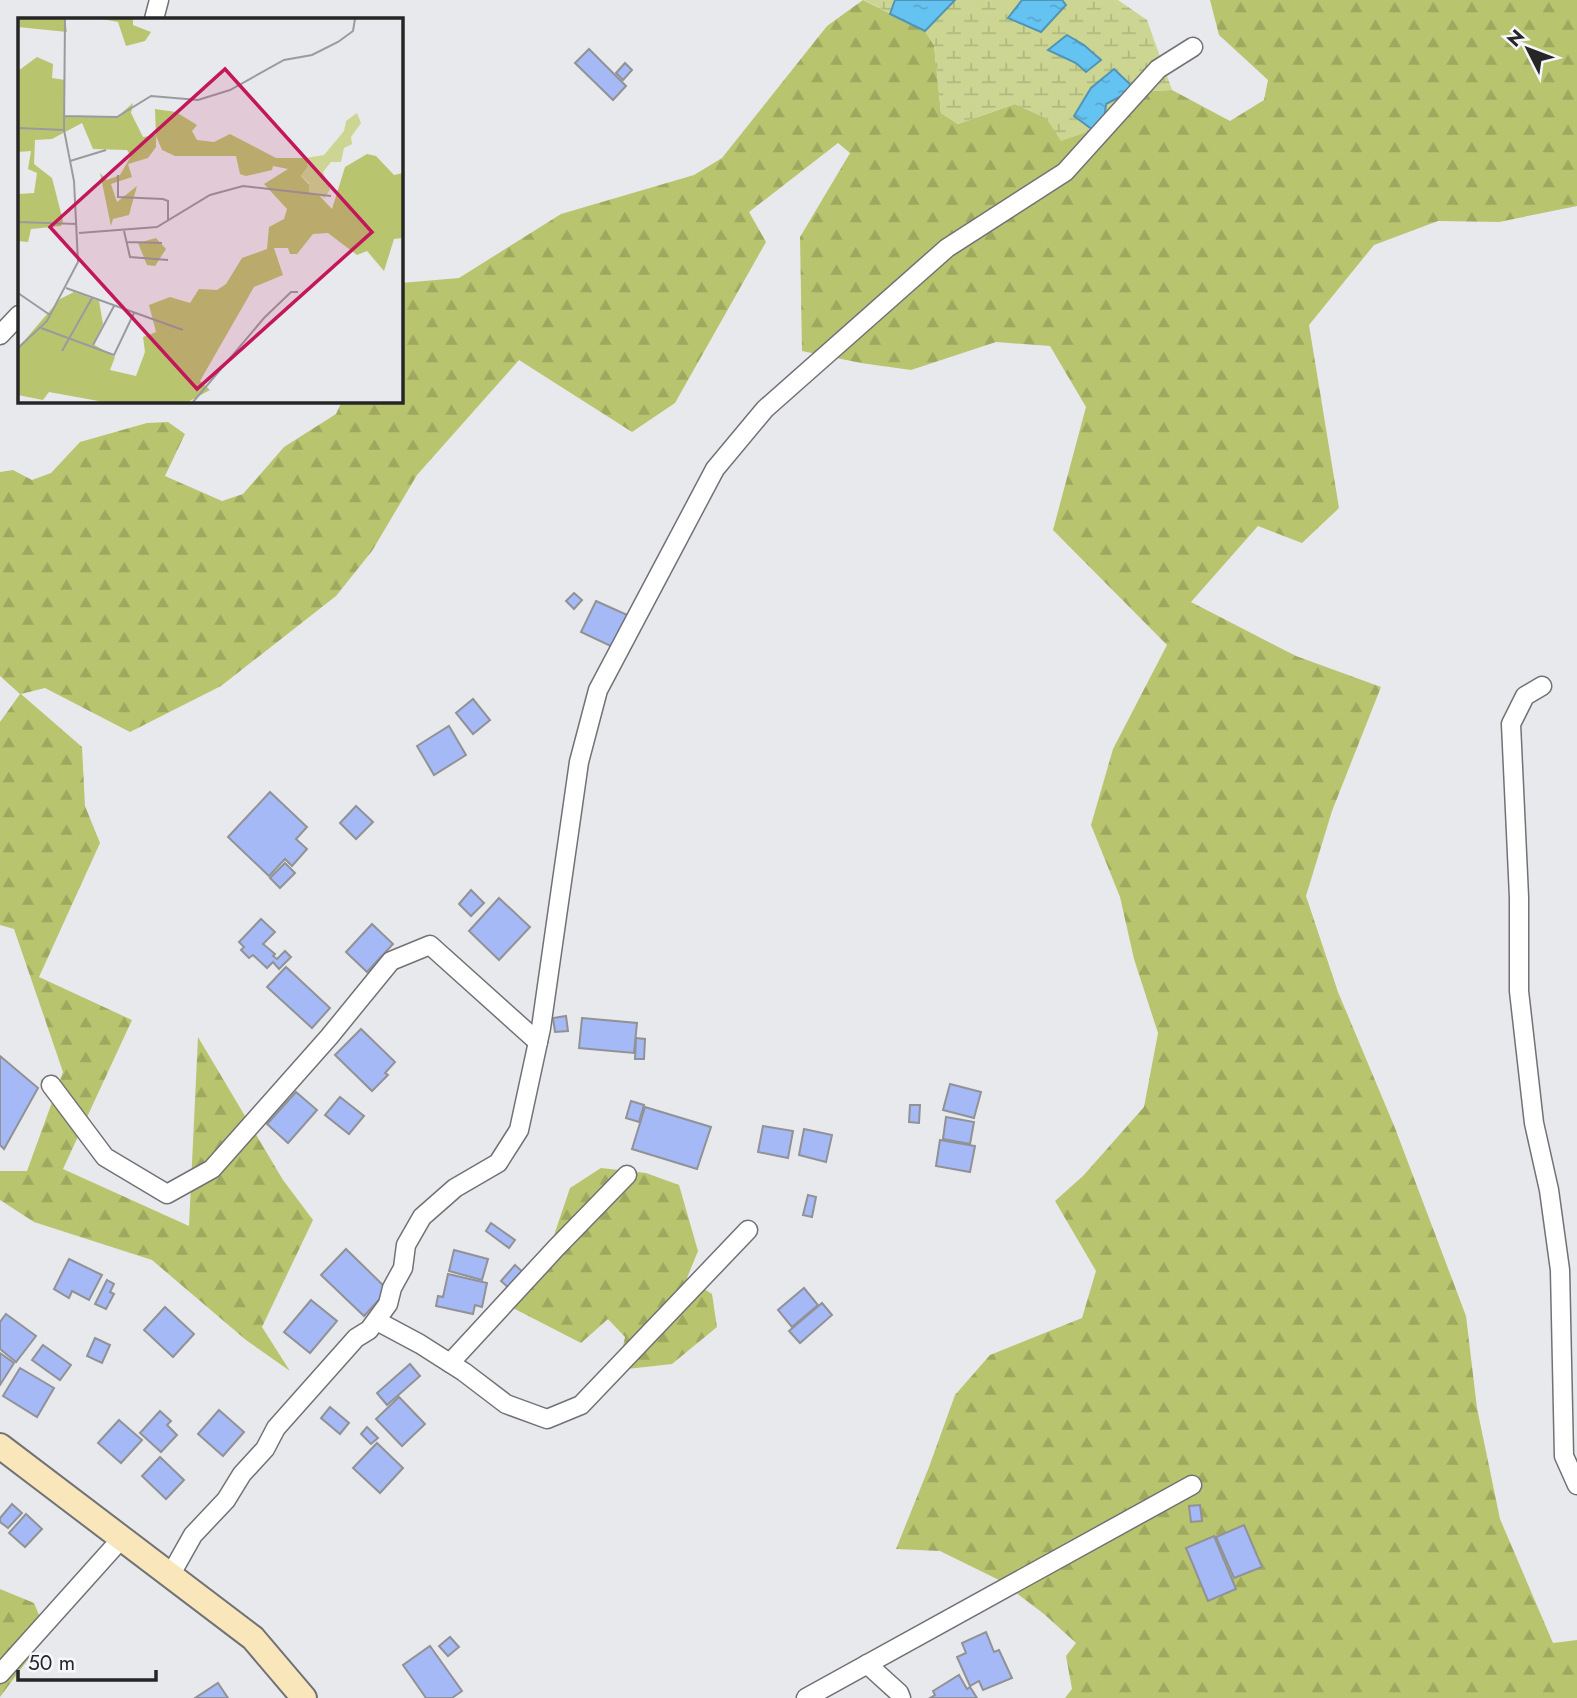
<svg xmlns="http://www.w3.org/2000/svg" width="1577" height="1698" font-family="Jost,sans-serif">
<style>
.forest{fill:url(#forest-firs)}
.wetland{fill:url(#wetland-marsh)}
.water{fill:url(#water-ripples);stroke:#5294b5;stroke-width:2}
.building{fill:#a5b9f6;stroke:#919295;stroke-width:2}
.lines{fill:none;stroke-linecap:round;stroke-linejoin:round}
.minor-casing{stroke:#717275;stroke-width:21}
.secondary-casing{stroke:#717275;stroke-width:28}
.minor{stroke:#fff;stroke-width:18}
.secondary{stroke:#f9e7bb;stroke-width:24}
.inset-road{fill:none;stroke:#9a9b9e;stroke-width:2}
.view{fill:#c2185b;fill-opacity:0.15;stroke:#c2185b;stroke-width:3.5}
.inset-edge{fill:none;stroke:#262627;stroke-width:3.5}
</style>
<defs>
<pattern id="forest-firs" width="22" height="20" patternUnits="userSpaceOnUse" patternTransform="scale(1.75)"><rect width="22" height="20" fill="#b9c46e"/><path d="M5 1l3.5 6h-7zM16 11l3.5 6h-7z" fill="#9fa85f"/></pattern>
<pattern id="wetland-marsh" width="20" height="14" patternUnits="userSpaceOnUse" patternTransform="scale(1.75)"><rect width="20" height="14" fill="#ccd692"/><path d="M1 5h8M5 5V1M11 12h8M15 12V8" fill="none" stroke="#afb87e"/></pattern>
<pattern id="water-ripples" width="26" height="14" patternUnits="userSpaceOnUse" patternTransform="scale(1.75)"><rect width="26" height="14" fill="#65c3f2"/><path d="M2 4q2-2 4 0t4 0M15 11q2-2 4 0t4 0" fill="none" stroke="#58a7d0"/></pattern>
</defs>
<rect width="100%" height="100%" fill="#e8e9ed"/>
<g class="forest">
<polygon points="863,0 925,31 934,45 941,113 958,124 1015,104 1046,118 1093,130 1152,91 1172,90 1230,121 1264,100 1268,80 1219,35 1210,0 1577,0 1577,206 1499,222 1438,221 1374,245 1309,325 1339,508 1302,543 1258,526 1191,602 1296,656 1381,687 1332,811 1306,896 1338,992 1395,1128 1466,1316 1477,1408 1500,1519 1553,1643 1577,1640 1577,1698 1065,1698 1072,1689 1066,1656 1076,1643 1044,1614 999,1580 940,1551 896,1549 929,1467 955,1395 990,1355 1082,1318 1096,1271 1055,1201 1083,1176 1144,1107 1158,1033 1134,959 1120,897 1091,825 1113,749 1167,645 1053,530 1086,407 1050,346 996,342 911,370 861,363 802,351 800,237 850,153 838,143 749,212 766,242 675,403 632,432 519,360 417,475 372,551 336,596 221,686 130,732 45,688 21,694 82,747 85,806 100,843 39,977 132,1020 63,1169 189,1226 198,1037 283,1180 313,1220 262,1327 290,1371 246,1340 152,1260 34,1222 0,1200 0,1171 27,1171 63,1072 14,929 0,925 0,722 20,694 0,676 0,472 13,470 32,480 51,473 80,442 147,423 168,422 185,434 165,476 222,501 243,494 284,447 336,414 342,401 401,401 401,283 459,278 561,214 694,175 722,158 827,26"/>
<polygon points="601,1168 646,1173 679,1185 698,1251 687,1278 712,1294 717,1327 672,1364 618,1370 625,1337 608,1319 581,1343 509,1306 548,1253 570,1188"/>
<polygon points="0,1589 34,1603 47,1634 0,1697"/>
</g>
<polygon class="wetland" points="864,0 1118,0 1147,20 1172,90 1152,91 1093,130 1061,141 1046,118 1015,104 958,124 941,113 934,46 925,31"/>
<g class="water">
<polygon points="895,0 955,0 925,31 890,14"/>
<polygon points="1022,0 1062,0 1066,5 1041,32 1008,18"/>
<polygon points="1067,35 1084,45 1101,60 1086,72 1076,63 1048,50"/>
<polygon points="1114,69 1135,89 1106,104 1104,123 1093,130 1074,116 1091,88"/>
</g>
<g class="building">
<polygon points="589,49 626,86 613,100 575,63"/>
<polygon points="625,63 632,70 623,80 616,73"/>
<polygon points="574,593 582,600 574,609 566,601"/>
<polygon points="596,601 634,618 619,650 581,632"/>
<polygon points="473,699 490,720 473,734 456,713"/>
<polygon points="449,726 466,755 434,775 417,746"/>
<polygon points="270,792 307,827 296,839 307,849 292,866 285,859 269,876 228,837"/>
<polygon points="356,806 373,822 356,839 340,823"/>
<polygon points="285,863 295,873 280,888 270,878"/>
<polygon points="471,890 484,903 471,916 459,904"/>
<polygon points="499,898 530,927 499,960 469,931"/>
<polygon points="261,919 275,932 263,944 275,954 273,956 277,959 285,951 291,957 279,969 273,962 267,968 253,955 249,958 241,950 244,947 239,942"/>
<polygon points="372,924 393,944 367,972 346,952"/>
<polygon points="286,967 330,1008 312,1028 267,987"/>
<polygon points="566,1016 568,1031 555,1032 553,1018"/>
<polygon points="582,1018 637,1023 634,1053 579,1048"/>
<polygon points="361,1029 395,1062 385,1073 388,1075 372,1091 335,1055"/>
<polygon points="636,1038 645,1039 644,1059 635,1059"/>
<polygon points="0,1056 38,1088 4,1149 0,1145"/>
<polygon points="950,1084 981,1092 974,1118 943,1110"/>
<polygon points="296,1092 317,1110 288,1143 267,1124"/>
<polygon points="340,1097 364,1116 349,1134 325,1115"/>
<polygon points="631,1101 644,1105 639,1122 626,1118"/>
<polygon points="910,1105 920,1105 919,1123 909,1122"/>
<polygon points="645,1107 711,1127 697,1169 632,1149"/>
<polygon points="946,1117 974,1122 970,1144 943,1139"/>
<polygon points="763,1126 793,1131 788,1158 758,1152"/>
<polygon points="804,1129 832,1135 826,1162 799,1155"/>
<polygon points="940,1140 975,1146 970,1172 936,1166"/>
<polygon points="808,1195 816,1197 812,1217 803,1215"/>
<polygon points="491,1223 515,1240 509,1248 486,1231"/>
<polygon points="346,1249 388,1290 364,1316 321,1275"/>
<polygon points="454,1250 488,1259 482,1280 449,1271"/>
<polygon points="69,1259 102,1275 89,1300 72,1291 69,1298 54,1289"/>
<polygon points="515,1265 526,1275 512,1291 501,1281"/>
<polygon points="448,1274 487,1283 482,1307 475,1305 473,1314 436,1306 438,1296 443,1297"/>
<polygon points="107,1280 114,1284 110,1292 114,1294 106,1309 95,1304"/>
<polygon points="804,1288 818,1305 792,1327 778,1310"/>
<polygon points="311,1300 337,1321 310,1353 284,1332"/>
<polygon points="822,1303 832,1315 800,1343 789,1331"/>
<polygon points="165,1307 194,1334 173,1357 144,1330"/>
<polygon points="6,1314 36,1336 16,1362 0,1349 0,1322"/>
<polygon points="95,1338 110,1345 102,1363 87,1356"/>
<polygon points="43,1345 71,1365 60,1380 32,1360"/>
<polygon points="0,1353 14,1363 0,1385"/>
<polygon points="410,1364 420,1376 387,1405 377,1393"/>
<polygon points="20,1368 54,1388 37,1417 3,1396"/>
<polygon points="399,1397 425,1424 402,1446 376,1419"/>
<polygon points="330,1407 349,1423 340,1434 321,1418"/>
<polygon points="219,1410 244,1432 223,1456 198,1434"/>
<polygon points="160,1411 171,1421 167,1425 177,1435 161,1452 140,1433"/>
<polygon points="119,1420 142,1440 121,1463 98,1443"/>
<polygon points="367,1427 378,1438 371,1444 361,1434"/>
<polygon points="377,1443 403,1468 380,1493 353,1468"/>
<polygon points="160,1457 184,1480 166,1499 142,1476"/>
<polygon points="12,1504 22,1513 8,1528 0,1522 0,1518"/>
<polygon points="1200,1505 1202,1521 1191,1522 1189,1506"/>
<polygon points="26,1514 42,1529 25,1547 9,1533"/>
<polygon points="1244,1525 1262,1567 1234,1578 1216,1537"/>
<polygon points="1214,1536 1236,1589 1208,1601 1186,1548"/>
<polygon points="986,1632 994,1652 999,1650 1012,1678 983,1690 979,1681 970,1686 957,1657 966,1653 962,1643"/>
<polygon points="450,1637 459,1647 448,1656 439,1646"/>
<polygon points="430,1646 462,1691 452,1698 426,1698 403,1665"/>
<polygon points="959,1675 967,1689 970,1687 977,1698 930,1698 935,1695 933,1691"/>
<polygon points="218,1683 228,1698 195,1698"/>
</g>
<g class="lines">
<g class="minor-casing">
<g id="minor">
<polyline points="154,19 159,0"/>
<polyline points="0,335 19,315"/>
<polyline points="1542,686 1525,696 1511,724 1519,897 1519,991 1534,1123 1549,1190 1560,1270 1564,1456 1577,1485"/>
<polyline points="51,1085 105,1157 167,1194 212,1169 329,1037 391,961 430,945 538,1042"/>
<polyline points="377,1321 420,1344 464,1372 506,1404 547,1419 581,1405 748,1230"/>
<polyline points="450,1363 556,1248 627,1175"/>
<polyline points="171,1574 193,1535 226,1500 242,1474 265,1449 276,1428 356,1338 369,1330 388,1304 392,1288 403,1268 406,1245 422,1217 455,1188 498,1163 519,1130 541,1028 579,762 598,690 715,469 765,409 947,248 1065,172 1158,69 1193,47"/>
<polyline points="867,1664 899,1693 901,1698"/>
<polyline points="0,1674 122,1538"/>
<polyline points="806,1698 1192,1485"/>
</g>
</g>
<g class="secondary-casing">
<polyline id="secondary" points="0,1446 253,1638 304,1698"/>
</g>
<use href="#minor" class="minor"/>
<use href="#secondary" class="secondary"/>
</g>
<g transform="translate(18 18)">
<rect width="385" height="385" fill="#e8e9ed"/>
<path d="M0,1H47L49,14L0,9ZM84,1H115V7L133,14L127,23L108,28L100,4ZM19,39L35,46L34,60L47,62L46,98L99,99L115,85L113,95L125,119L138,117L137,91L158,94L179,107L174,113L179,122L196,124L212,116L258,140H288L290,149L283,158L314,191L327,149L349,136L358,138L376,157L385,155V220L376,221L366,253L349,233L339,237L310,215L295,216L279,236H272L270,230H256L265,257L236,269L182,363L192,372L170,384H86L31,374L25,382L0,377V330L42,281L56,274L81,283L85,306L75,326L97,339L92,352L118,358L127,334L125,319L138,314L131,287L152,279L172,285L181,271L199,272L208,266L224,240L249,231L251,209L266,201L269,191L246,166L270,151L255,148L254,152L228,158L222,156L218,138H157L144,132L138,118V129L130,140L110,146L114,159L93,166L99,184L119,168L111,197L95,201L93,208L82,155L89,162L102,157L113,138L109,132L75,131L64,105L34,121L17,122L16,146L34,160L45,203L43,208L13,211L10,224L0,223V176L16,175L19,155L10,151L13,133L0,134V53ZM138,220L148,231L137,248L129,247L120,225Z" fill="#b9c46e"/>
<path d="M339,95L343,105L333,119L334,126L326,130L323,144H313L305,154L312,171L307,180L291,174V165L283,158L290,149L288,140L306,137L326,113L328,103Z" fill="#ccd692"/>
<path class="inset-road" d="M46,98L99,99L133,78L180,82L212,72L266,42L294,37L320,24L335,13L337,1M0,110L46,112M52,143L88,132M100,157V179L145,181L150,183V203M0,204L59,206M106,213L112,239L150,242M61,215L139,209L192,177L225,168L313,178M109,224L144,225M48,270L165,312M0,275L32,297M23,310L96,337L116,295M75,327L96,288M0,330L29,303L60,244L56,163L46,112L47,1M44,333L74,280M175,384L246,300L273,274H280"/>
<path class="view" d="M207,51L354,214L179,371L32,209Z"/>
<rect width="385" height="385" class="inset-edge"/>
</g>
<g transform="translate(1528 49) rotate(312)" stroke="#f5f7fa" stroke-width="5" paint-order="stroke">
<path d="M0-5L12 26L0 18L-12 26Z" fill="#262627"/>
<text y="-10" font-size="19" font-weight="bold" text-anchor="middle" fill="#262627">N</text>
</g>
<path d="M18 1670v10h138v-10" fill="none" stroke="#262627" stroke-width="3.5"/>
<text x="28" y="1670" font-size="21" fill="#262627" stroke="#f5f7fa" stroke-width="5" paint-order="stroke">50 m</text>
</svg>
